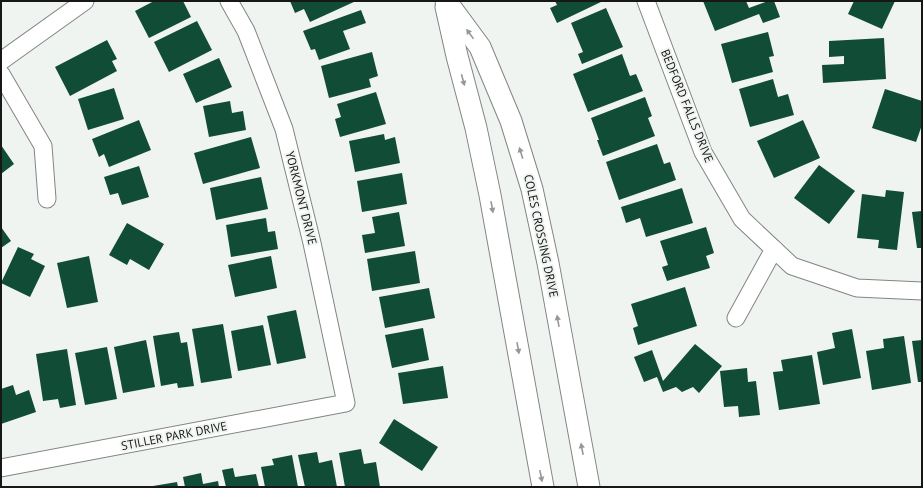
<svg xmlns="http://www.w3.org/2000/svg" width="923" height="488" font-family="'PT Sans',sans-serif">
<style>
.building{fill:#114c36}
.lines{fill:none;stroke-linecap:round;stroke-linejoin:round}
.minor-casing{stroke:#828583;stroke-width:19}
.tertiary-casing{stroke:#828583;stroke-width:23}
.minor{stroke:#fff;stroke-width:17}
.tertiary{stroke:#fff;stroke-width:21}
.oneway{fill:#969797}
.labels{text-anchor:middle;stroke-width:4;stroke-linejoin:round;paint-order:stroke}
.street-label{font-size:12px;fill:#161717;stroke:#f0f4f1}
</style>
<rect width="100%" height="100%" fill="#f0f4f1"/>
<g class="building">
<polygon points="154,1 183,1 191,17 149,38 135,11"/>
<polygon points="290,1 356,1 310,22 304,9 295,13"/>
<polygon points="555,1 603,1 557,23 550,8 557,5"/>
<polygon points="703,1 746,1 749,8 768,1 774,1 780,17 763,23 759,14 715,31"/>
<polygon points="854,1 895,1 882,29 848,14"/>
<polygon points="606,8 623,47 582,64 578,54 583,52 571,23"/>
<polygon points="361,10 366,23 343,31 350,49 319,60 315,49 311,50 303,31"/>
<polygon points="197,21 212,50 169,72 154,42"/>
<polygon points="768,32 774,56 769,57 773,72 732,83 721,44"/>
<polygon points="884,38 886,79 823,83 822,65 844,64 844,56 829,57 829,41"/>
<polygon points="107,40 117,59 112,61 117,71 70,96 55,67"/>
<polygon points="372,52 378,76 369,79 371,87 329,98 321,66"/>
<polygon points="622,54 630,76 636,74 643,91 588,112 573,74"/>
<polygon points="219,58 232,87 196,103 183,74"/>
<polygon points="773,79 778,97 788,94 794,115 750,127 739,89"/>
<polygon points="114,88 124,119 88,130 78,99"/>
<polygon points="885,89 922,101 922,125 916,142 872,128"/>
<polygon points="376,92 386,124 340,137 335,119 341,117 337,104"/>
<polygon points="645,97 652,116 648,118 655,136 603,156 597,140 599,140 591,118"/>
<polygon points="230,101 232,113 243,111 246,130 209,137 203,106"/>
<polygon points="139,120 151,150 109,167 104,154 99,157 92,139"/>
<polygon points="803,120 820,158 774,178 757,141"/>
<polygon points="384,134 385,140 395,137 400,163 355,172 349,141"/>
<polygon points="251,137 260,168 203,184 194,153"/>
<polygon points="657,144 664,164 670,162 676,180 619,200 606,162"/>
<polygon points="1,145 14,164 1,174"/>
<polygon points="819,165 855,191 829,224 794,198"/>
<polygon points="139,166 149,197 122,205 118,193 110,195 104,177"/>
<polygon points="402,173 407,204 362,212 357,181"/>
<polygon points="261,177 268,209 216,220 210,188"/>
<polygon points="682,188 693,223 646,237 640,218 626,223 621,207"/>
<polygon points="886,190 904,192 897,250 878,248 879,240 857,238 862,194 885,197"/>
<polygon points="922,211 922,248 917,248 912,212"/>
<polygon points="399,212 405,246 365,253 362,235 375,233 372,217"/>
<polygon points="266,218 268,232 275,231 278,249 231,257 226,225"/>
<polygon points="127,223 164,244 149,270 130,259 127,265 109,255"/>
<polygon points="1,227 11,241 1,248"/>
<polygon points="706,227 714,253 706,256 710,268 667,281 662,267 668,265 660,241"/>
<polygon points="18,247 34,254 31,259 45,266 30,297 1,283"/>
<polygon points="415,251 420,283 372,291 367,259"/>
<polygon points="89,256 98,302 67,308 57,263"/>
<polygon points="271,256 277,288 235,297 228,265"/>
<polygon points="685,287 697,326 638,345 633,328 638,326 631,304"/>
<polygon points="429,288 435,318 385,328 379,297"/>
<polygon points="296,310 306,358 277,364 267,316"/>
<polygon points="223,324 232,378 201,383 192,329"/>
<polygon points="263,325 271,365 238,371 231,331"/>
<polygon points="423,328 429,360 392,368 385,335"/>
<polygon points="852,329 861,378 823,385 817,352 835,348 832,333"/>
<polygon points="179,332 181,343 187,342 194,386 178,388 177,383 161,386 153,336"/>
<polygon points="904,336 911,383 872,390 866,351 884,348 883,339"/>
<polygon points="146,340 155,387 123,393 114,347"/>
<polygon points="922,340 922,382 918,382 912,341"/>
<polygon points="695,344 722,366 699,393 693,387 682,392 676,387 663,392 657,377 644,382 634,357 652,350 663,381"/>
<polygon points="107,347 117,399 85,405 75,353"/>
<polygon points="67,349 76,405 60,408 58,399 43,401 36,354"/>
<polygon points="812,355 820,404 779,410 773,372 783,371 781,360"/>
<polygon points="443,366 448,398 403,404 398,373"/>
<polygon points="747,368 748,382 756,381 760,415 739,417 738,406 724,407 720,371"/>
<polygon points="13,385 16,395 29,390 36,412 1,424 1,389"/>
<polygon points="394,419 438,447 422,471 379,443"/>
<polygon points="361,449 364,464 376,462 380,487 345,487 339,453"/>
<polygon points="317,452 319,463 332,460 337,487 305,487 298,455"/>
<polygon points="292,455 298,487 265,487 261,467 274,465 272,459"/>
<polygon points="233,468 235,477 256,474 259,487 226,487 222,470"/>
<polygon points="201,473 203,484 218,481 219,487 185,487 183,477"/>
<polygon points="177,482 178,487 153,487 153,486"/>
</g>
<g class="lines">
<g class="minor-casing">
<g id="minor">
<polyline points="646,1 703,152 742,219 792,266 857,288 922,291"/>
<polyline points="1,61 85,1"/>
<polyline points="1,74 43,146 47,199"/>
<polyline points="736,318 774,249"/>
<polyline points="1,468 346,403 312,243 284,129 246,31 229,1"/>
</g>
</g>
<g class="tertiary-casing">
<g id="tertiary">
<polyline points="446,1 480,47 511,121 532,189 548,263 589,487"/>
<polyline points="446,7 457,56 476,128 490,195 543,487"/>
</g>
</g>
<use href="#minor" class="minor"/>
<use href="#tertiary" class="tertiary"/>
</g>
<defs><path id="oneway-solid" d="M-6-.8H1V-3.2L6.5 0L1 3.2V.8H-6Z"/></defs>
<g class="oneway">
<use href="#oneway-solid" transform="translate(470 34) rotate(-126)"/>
<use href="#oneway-solid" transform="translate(463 80) rotate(75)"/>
<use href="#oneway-solid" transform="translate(521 153) rotate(-107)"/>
<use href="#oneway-solid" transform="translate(492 207) rotate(80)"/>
<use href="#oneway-solid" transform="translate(558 321) rotate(-100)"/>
<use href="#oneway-solid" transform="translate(518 348) rotate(80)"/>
<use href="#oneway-solid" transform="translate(582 449) rotate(-101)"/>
<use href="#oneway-solid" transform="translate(541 476) rotate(79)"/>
</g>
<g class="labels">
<g class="street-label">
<text transform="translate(687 106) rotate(68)" y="4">BEDFORD FALLS DRIVE</text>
<text transform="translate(301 198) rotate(76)" y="4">YORKMONT DRIVE</text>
<text transform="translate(541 236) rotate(78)" y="4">COLES CROSSING DRIVE</text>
<text transform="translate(174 436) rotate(-11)" y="4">STILLER PARK DRIVE</text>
</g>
</g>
<rect width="923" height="488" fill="none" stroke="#161717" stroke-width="4"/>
</svg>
